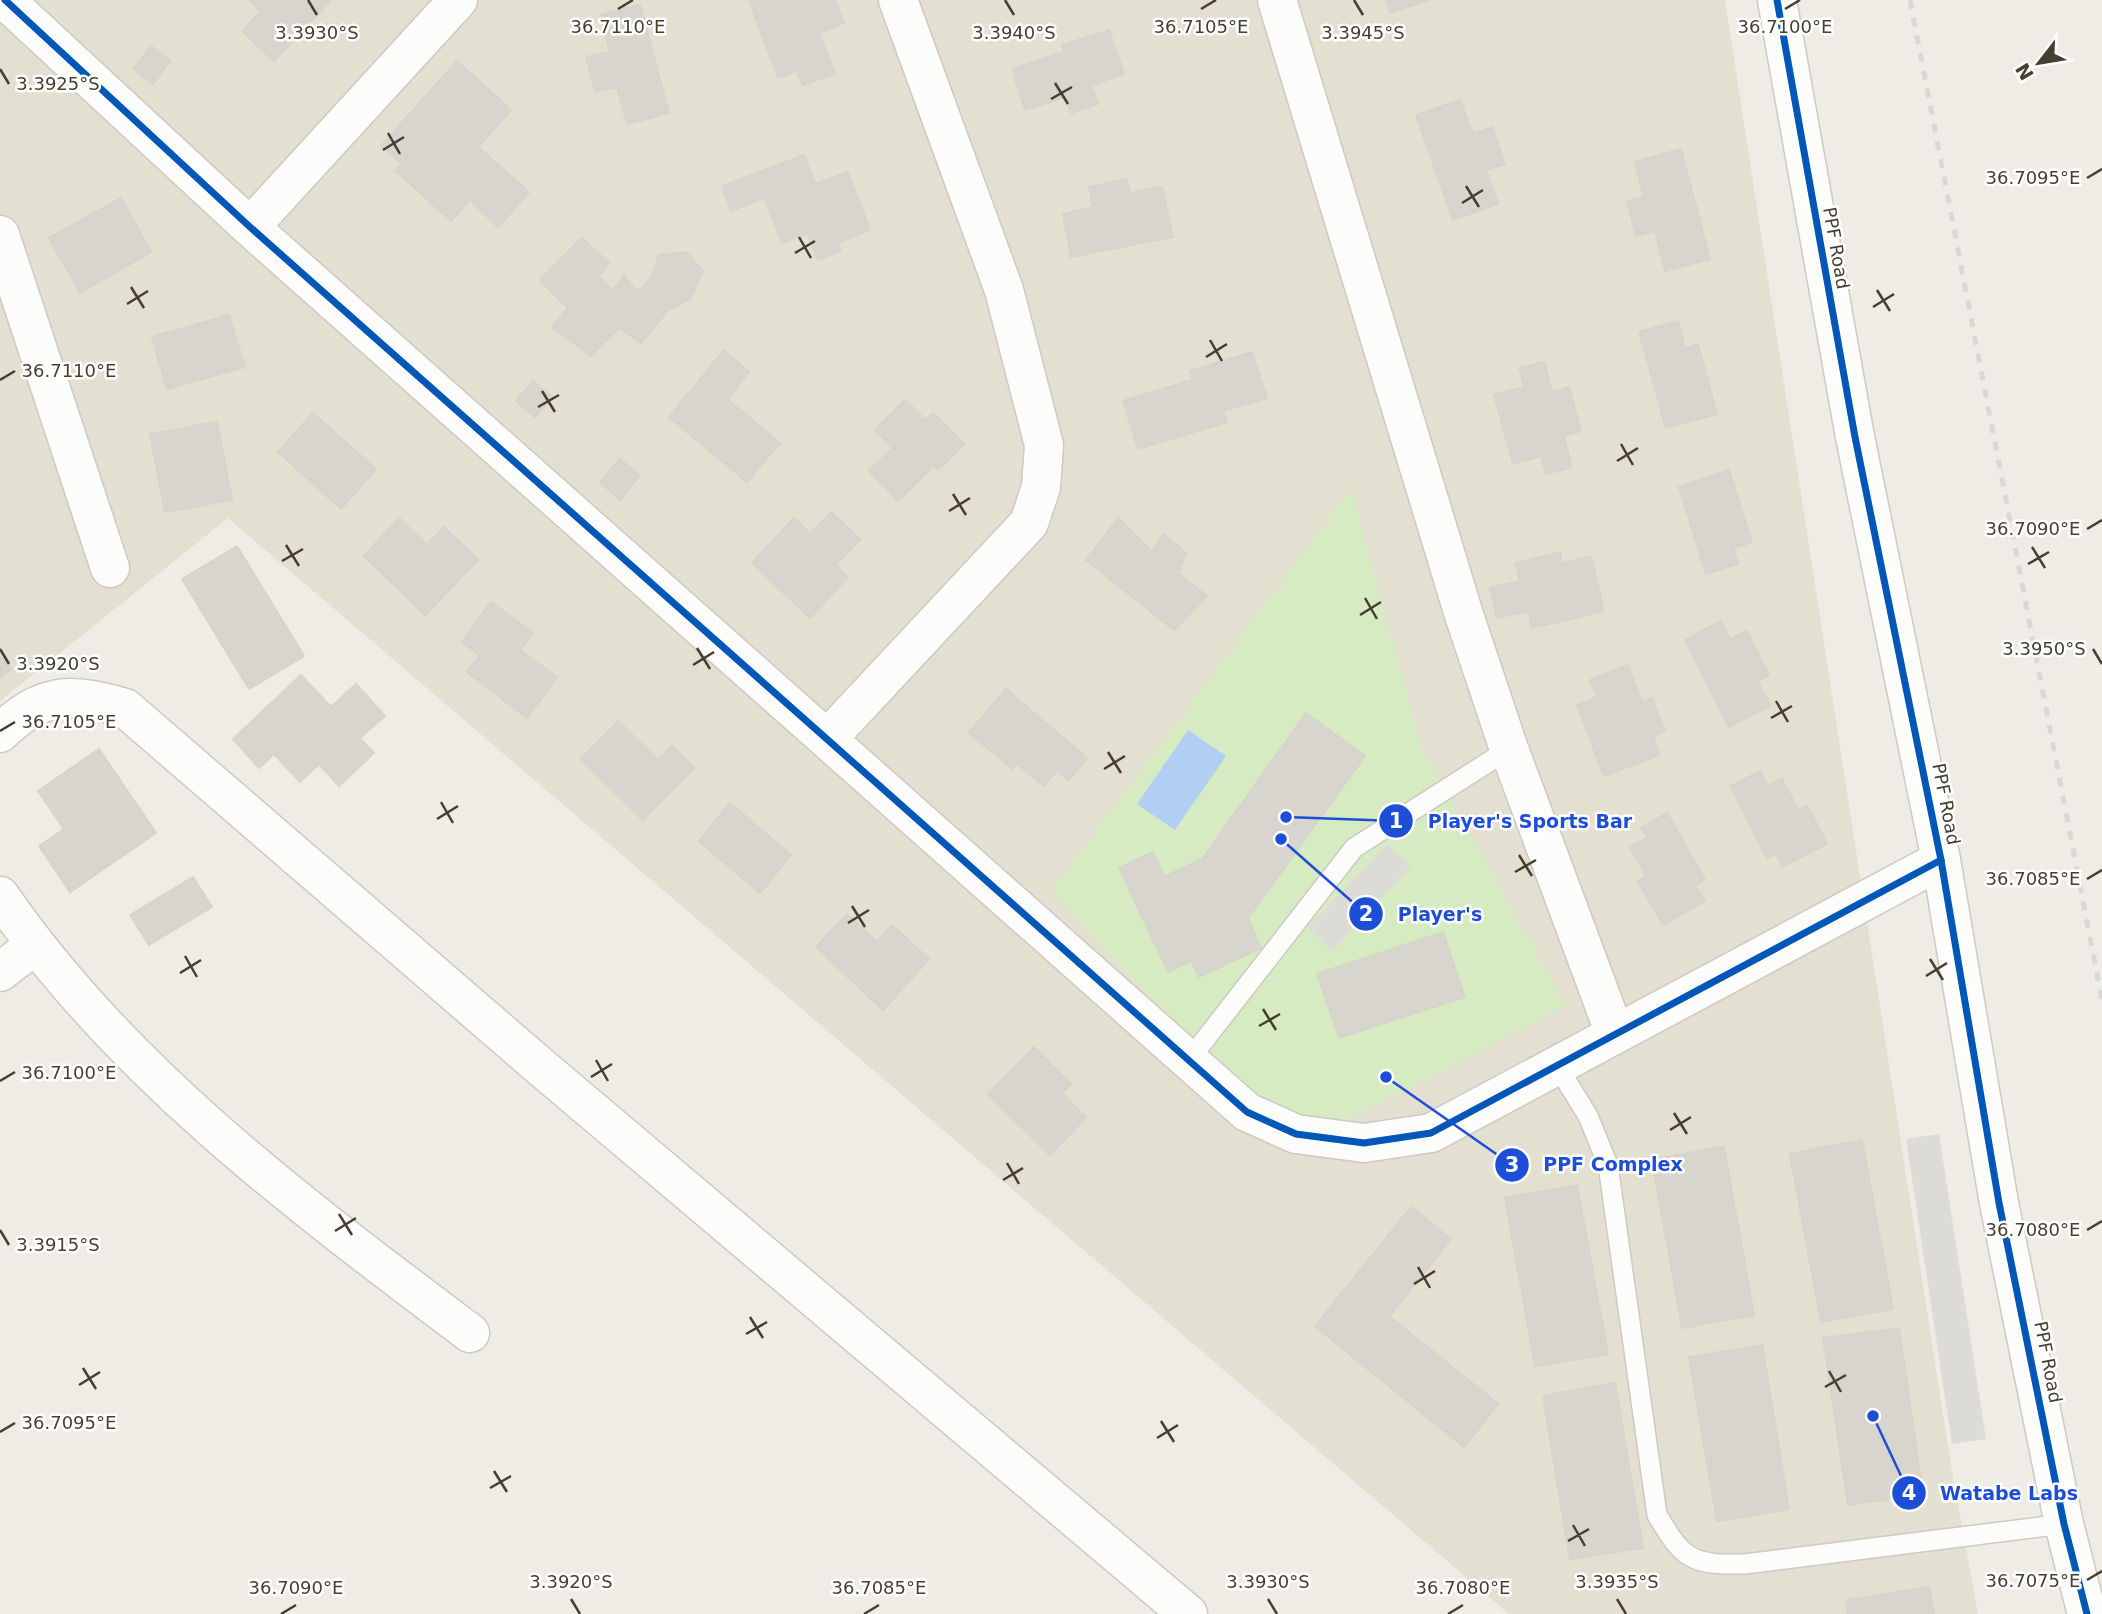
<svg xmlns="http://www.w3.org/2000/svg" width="2102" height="1614" font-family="'DejaVu Sans',sans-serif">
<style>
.residential{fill:#e3dfd1}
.green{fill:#d6ebc2}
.parking{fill:#dddbd5}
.water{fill:#b0cff2}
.building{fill:#d7d5cd;stroke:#d6d4cb;stroke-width:2}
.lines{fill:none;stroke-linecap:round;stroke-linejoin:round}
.lane-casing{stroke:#cccac3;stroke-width:22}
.street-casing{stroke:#cccac3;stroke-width:41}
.lane{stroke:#fcfcfb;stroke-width:19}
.street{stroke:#fcfcfb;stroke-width:38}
.rail{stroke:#d8d8d7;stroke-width:5;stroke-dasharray:9 9;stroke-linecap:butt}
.cycleway-casing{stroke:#fff;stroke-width:11}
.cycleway{stroke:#0057b8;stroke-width:7}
.ticks{fill:none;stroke:#443f31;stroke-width:2.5}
.labels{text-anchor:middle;stroke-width:5;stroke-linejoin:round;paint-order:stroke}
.street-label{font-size:18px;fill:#443f31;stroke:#fff}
.ticks-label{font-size:18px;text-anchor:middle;fill:#443f31;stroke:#fff;stroke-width:5;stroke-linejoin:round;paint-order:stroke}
.leader{fill:none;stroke:#1d4ed8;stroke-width:2.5}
.callout-dot{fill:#1d4ed8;stroke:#fff;stroke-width:2.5}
.mark-label{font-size:21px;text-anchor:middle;font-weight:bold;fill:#fff}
.callout-label{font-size:19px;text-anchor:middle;font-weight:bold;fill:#1d4ed8;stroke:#fff;stroke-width:5;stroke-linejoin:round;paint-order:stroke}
</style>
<rect width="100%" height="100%" fill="#eeece5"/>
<polygon class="residential" points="0,0 1725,0 1949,1454 1978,1614 1509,1614 228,518 0,701"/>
<polygon class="green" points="1351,489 1421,745 1566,1006 1342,1122 1273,1114 1198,1048 1051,891"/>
<g class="parking">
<polygon points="1387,844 1411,866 1332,951 1308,928"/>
<polygon points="1939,1134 1986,1439 1952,1444 1906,1139"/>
</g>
<polygon class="water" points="1188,730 1226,756 1175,830 1137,804"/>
<g class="building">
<polygon points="249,0 331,0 274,61 242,31 261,11"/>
<polygon points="749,0 835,0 844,23 819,33 835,74 803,85 797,71 778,78"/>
<polygon points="1386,0 1429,0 1390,13"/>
<polygon points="640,5 669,113 627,124 617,87 595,92 586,57 610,52 600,15"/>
<polygon points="1109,30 1124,74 1091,85 1098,104 1071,113 1066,97 1025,110 1012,69 1064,52 1062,45"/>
<polygon points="151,46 170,61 153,84 134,69"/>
<polygon points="457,61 511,110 478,147 529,192 498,227 470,200 451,221 396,171 402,164 381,146"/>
<polygon points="1460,100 1473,134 1492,127 1505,164 1486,170 1498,204 1453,220 1416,115"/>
<polygon points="1681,149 1710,259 1665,271 1655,231 1636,236 1627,201 1644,197 1635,162"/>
<polygon points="804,155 815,184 848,172 870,230 837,243 841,251 818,260 808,233 782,243 764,198 731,211 722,186"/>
<polygon points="1127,179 1130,193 1162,187 1173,237 1071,257 1063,214 1093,207 1089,187"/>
<polygon points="121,198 151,252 80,293 49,238"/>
<polygon points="582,238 609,263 598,277 613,290 624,276 638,292 651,277 659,255 686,252 703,271 691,298 668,310 641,343 619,328 591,356 552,327 568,308 540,280"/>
<polygon points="229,315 245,367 167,389 152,337"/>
<polygon points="1678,321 1685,348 1698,344 1717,414 1666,428 1639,332"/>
<polygon points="724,350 749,372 727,399 780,443 747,482 669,417"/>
<polygon points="1252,352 1267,398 1223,411 1227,422 1138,449 1123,401 1192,380 1190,371"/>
<polygon points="1544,362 1552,392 1569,387 1581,431 1564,436 1572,467 1546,474 1541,456 1513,464 1494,395 1524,387 1519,368"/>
<polygon points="533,381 552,397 535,417 516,401"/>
<polygon points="905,400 925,420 933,413 964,444 938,470 934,465 898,501 869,471 893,448 875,430"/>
<polygon points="313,413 376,469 341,509 278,452"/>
<polygon points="217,422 232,500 165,512 150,434"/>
<polygon points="620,459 640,475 620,500 600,482"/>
<polygon points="1729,470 1752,542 1733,548 1738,564 1706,574 1679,487"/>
<polygon points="831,512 860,539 836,565 848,577 810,618 752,563 794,518 810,534"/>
<polygon points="399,518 427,545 444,527 478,560 425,615 364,556"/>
<polygon points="1118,518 1151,551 1164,534 1186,553 1178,573 1207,596 1174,630 1086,560"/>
<polygon points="237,546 304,656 249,689 182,579"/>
<polygon points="1560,552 1562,563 1591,557 1604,611 1532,628 1528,611 1497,618 1490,588 1520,581 1516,563"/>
<polygon points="491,602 533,633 520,650 557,677 527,718 467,672 480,656 462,642"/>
<polygon points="1721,621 1730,639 1747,631 1769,675 1758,681 1770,706 1729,727 1685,640"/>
<polygon points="0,656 11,669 0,678"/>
<polygon points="1628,665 1642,702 1652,698 1665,731 1653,736 1660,755 1604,776 1577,705 1597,697 1590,680"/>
<polygon points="301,675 331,707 356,684 385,716 360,738 374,753 339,786 319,764 300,782 274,754 259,768 233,739"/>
<polygon points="1006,689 1087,758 1069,780 1057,770 1044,786 1017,764 1013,769 969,733"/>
<polygon points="1306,713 1365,756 1248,918 1261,948 1199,977 1191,961 1168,972 1119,868 1153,852 1164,877 1202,859"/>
<polygon points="618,721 658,760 672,746 694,768 643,820 581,759"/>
<polygon points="99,749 156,833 70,892 39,846 64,829 38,791"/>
<polygon points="1760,771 1768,786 1782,779 1798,810 1807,805 1827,844 1782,867 1776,854 1767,858 1731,786"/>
<polygon points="730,803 791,855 760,893 699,841"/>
<polygon points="1667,813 1705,880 1695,885 1705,901 1663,925 1638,881 1646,876 1630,847 1647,837 1641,828"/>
<polygon points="193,877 212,907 149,945 130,915"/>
<polygon points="847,914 877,942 892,925 929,959 883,1010 816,947"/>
<polygon points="1443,932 1465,997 1339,1038 1317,974"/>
<polygon points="1034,1047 1071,1084 1062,1093 1086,1117 1050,1155 988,1094"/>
<polygon points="1862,1140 1893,1309 1821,1322 1790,1154"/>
<polygon points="1724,1147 1754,1315 1682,1328 1652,1159"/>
<polygon points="1577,1185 1608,1354 1535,1366 1505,1198"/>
<polygon points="1411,1207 1451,1239 1389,1316 1498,1404 1464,1447 1315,1326"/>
<polygon points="1899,1328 1923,1494 1848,1505 1823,1338"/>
<polygon points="1762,1345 1789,1509 1717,1521 1689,1357"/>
<polygon points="1615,1383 1643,1548 1570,1559 1543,1396"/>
<polygon points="1929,1587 1934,1614 1848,1614 1846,1600"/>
</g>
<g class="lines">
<g class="lane-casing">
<g id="lane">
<polyline points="1189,1060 1354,848 1509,749"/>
<path d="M1556,1064L1588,1116L1608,1165L1657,1515C1684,1560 1691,1565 1745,1564L2064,1524"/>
</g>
</g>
<g class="street-casing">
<g id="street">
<polyline points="5,0 250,227 1247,1112 1296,1134 1364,1143 1431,1133 1941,860"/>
<polyline points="1277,0 1464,615 1509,749 1615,1034"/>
<polyline points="1777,0 1855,437 1941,860 1999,1203 2064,1524 2087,1614"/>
<polyline points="250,227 458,0"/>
<polyline points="0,235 110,568"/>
<path d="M0,733C43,692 69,692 125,708L542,1068L1188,1614"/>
<polyline points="828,738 1029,523 1041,487 1044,445 1004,290 898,0"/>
<path d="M0,896C122,1073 300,1205 470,1333"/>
<polyline points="0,972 34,946"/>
</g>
</g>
<use href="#lane" class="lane"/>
<use href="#street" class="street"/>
<polyline class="rail" points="1910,0 2102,1000"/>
<g class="cycleway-casing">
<g id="cycleway">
<polyline points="5,0 250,227 1247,1112 1296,1134 1364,1143 1431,1133 1941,860"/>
<polyline points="1777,0 1855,437 1941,860 1999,1203 2064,1524 2087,1614"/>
</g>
</g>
<use href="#cycleway" class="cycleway"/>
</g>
<path class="ticks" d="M308,0L317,15M1005,0L1014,15M1354,0L1363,15M618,9L633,0M1201,9L1216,0M1785,9L1800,0M0,69L9,84M1055,83L1068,104M1051,99L1072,87M388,133L400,154M383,150L404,137M2087,178L2102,169M1466,186L1479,207M1462,203L1483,190M799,237L811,258M795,253L815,241M131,287L144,308M1877,290L1890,311M127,304L148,291M1873,307L1894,294M1210,340L1222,361M1206,357L1227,344M0,380L15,371M542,391L555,412M538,407L559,395M1621,444L1633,465M1617,461L1638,448M953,494L966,515M949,511L970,498M2087,529L2102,520M286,545L299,566M2032,547L2045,568M282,561L303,549M2028,564L2049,552M1365,598L1377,619M1360,615L1381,602M697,648L710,669M0,649L9,664M2093,649L2102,664M693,665L714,652M1776,701L1788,722M1771,718L1792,706M0,731L15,722M1108,752L1121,773M1104,769L1125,756M441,802L453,823M437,819L458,806M1519,855L1532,876M1515,872L1536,860M2087,879L2102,870M852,906L865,927M848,923L869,910M185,956L197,977M1930,959L1943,980M180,973L201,960M1926,976L1947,963M1263,1009L1276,1030M1259,1026L1280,1014M596,1060L608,1081M591,1077L612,1064M0,1081L15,1072M1674,1113L1687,1134M1670,1130L1691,1117M1007,1163L1019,1184M1003,1180L1023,1168M339,1214L352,1235M0,1230L9,1245M2087,1230L2102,1221M335,1231L356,1218M1418,1267L1430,1288M1414,1284L1435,1271M750,1317L763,1338M746,1334L767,1322M83,1368L96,1389M1829,1371L1841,1392M79,1385L100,1372M1825,1387L1846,1375M1161,1421L1174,1442M0,1432L15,1423M1157,1438L1178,1425M494,1471L507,1492M490,1488L511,1476M1573,1525L1585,1546M1568,1541L1589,1529M2087,1580L2102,1571M571,1599L580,1614M1268,1599L1277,1614M1617,1599L1626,1614M281,1614L296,1605M864,1614L879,1605M1448,1614L1463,1605"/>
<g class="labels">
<g class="street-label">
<text transform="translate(1836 248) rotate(80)" y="6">PPF Road</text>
<text transform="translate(1946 804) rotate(79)" y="6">PPF Road</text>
<text transform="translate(2048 1362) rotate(79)" y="6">PPF Road</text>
</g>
</g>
<g class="ticks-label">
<text x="618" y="33">36.7110°E</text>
<text x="1201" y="33">36.7105°E</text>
<text x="1785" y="33">36.7100°E</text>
<text x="1363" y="39">3.3945°S</text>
<text x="317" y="39">3.3930°S</text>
<text x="1014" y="39">3.3940°S</text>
<text x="58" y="90">3.3925°S</text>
<text x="2033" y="184">36.7095°E</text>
<text x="69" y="377">36.7110°E</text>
<text x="2033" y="535">36.7090°E</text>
<text x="2044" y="655">3.3950°S</text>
<text x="58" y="670">3.3920°S</text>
<text x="69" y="728">36.7105°E</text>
<text x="2033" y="885">36.7085°E</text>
<text x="69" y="1079">36.7100°E</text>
<text x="2033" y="1236">36.7080°E</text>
<text x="58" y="1251">3.3915°S</text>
<text x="69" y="1429">36.7095°E</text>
<text x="2033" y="1587">36.7075°E</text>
<text x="571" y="1588">3.3920°S</text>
<text x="1268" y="1588">3.3930°S</text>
<text x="1617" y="1588">3.3935°S</text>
<text x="296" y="1594">36.7090°E</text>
<text x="879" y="1594">36.7085°E</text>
<text x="1463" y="1594">36.7080°E</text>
</g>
<path class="leader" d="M1286 817L1396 821M1281 839L1366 914M1386 1077L1512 1165M1873 1416L1909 1493"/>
<g class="callout-dot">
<circle cx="1286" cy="817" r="7"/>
<circle cx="1281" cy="839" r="7"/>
<circle cx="1386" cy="1077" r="7"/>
<circle cx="1873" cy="1416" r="7"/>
<circle cx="1396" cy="821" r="18"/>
<circle cx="1366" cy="914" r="18"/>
<circle cx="1512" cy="1165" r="18"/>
<circle cx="1909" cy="1493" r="18"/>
</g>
<g class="mark-label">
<text x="1396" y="828">1</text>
<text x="1366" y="921">2</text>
<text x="1512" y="1172">3</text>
<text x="1909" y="1500">4</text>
</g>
<g class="callout-label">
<text x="1530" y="828">Player's Sports Bar</text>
<text x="1440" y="921">Player's</text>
<text x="1613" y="1171">PPF Complex</text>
<text x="2009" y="1500">Watabe Labs</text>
</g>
<g transform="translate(2039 63) rotate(239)" stroke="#ffffff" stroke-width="5" paint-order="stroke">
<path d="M0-5L12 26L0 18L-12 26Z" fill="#443f31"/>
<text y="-10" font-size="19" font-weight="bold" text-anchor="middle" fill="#443f31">N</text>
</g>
</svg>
